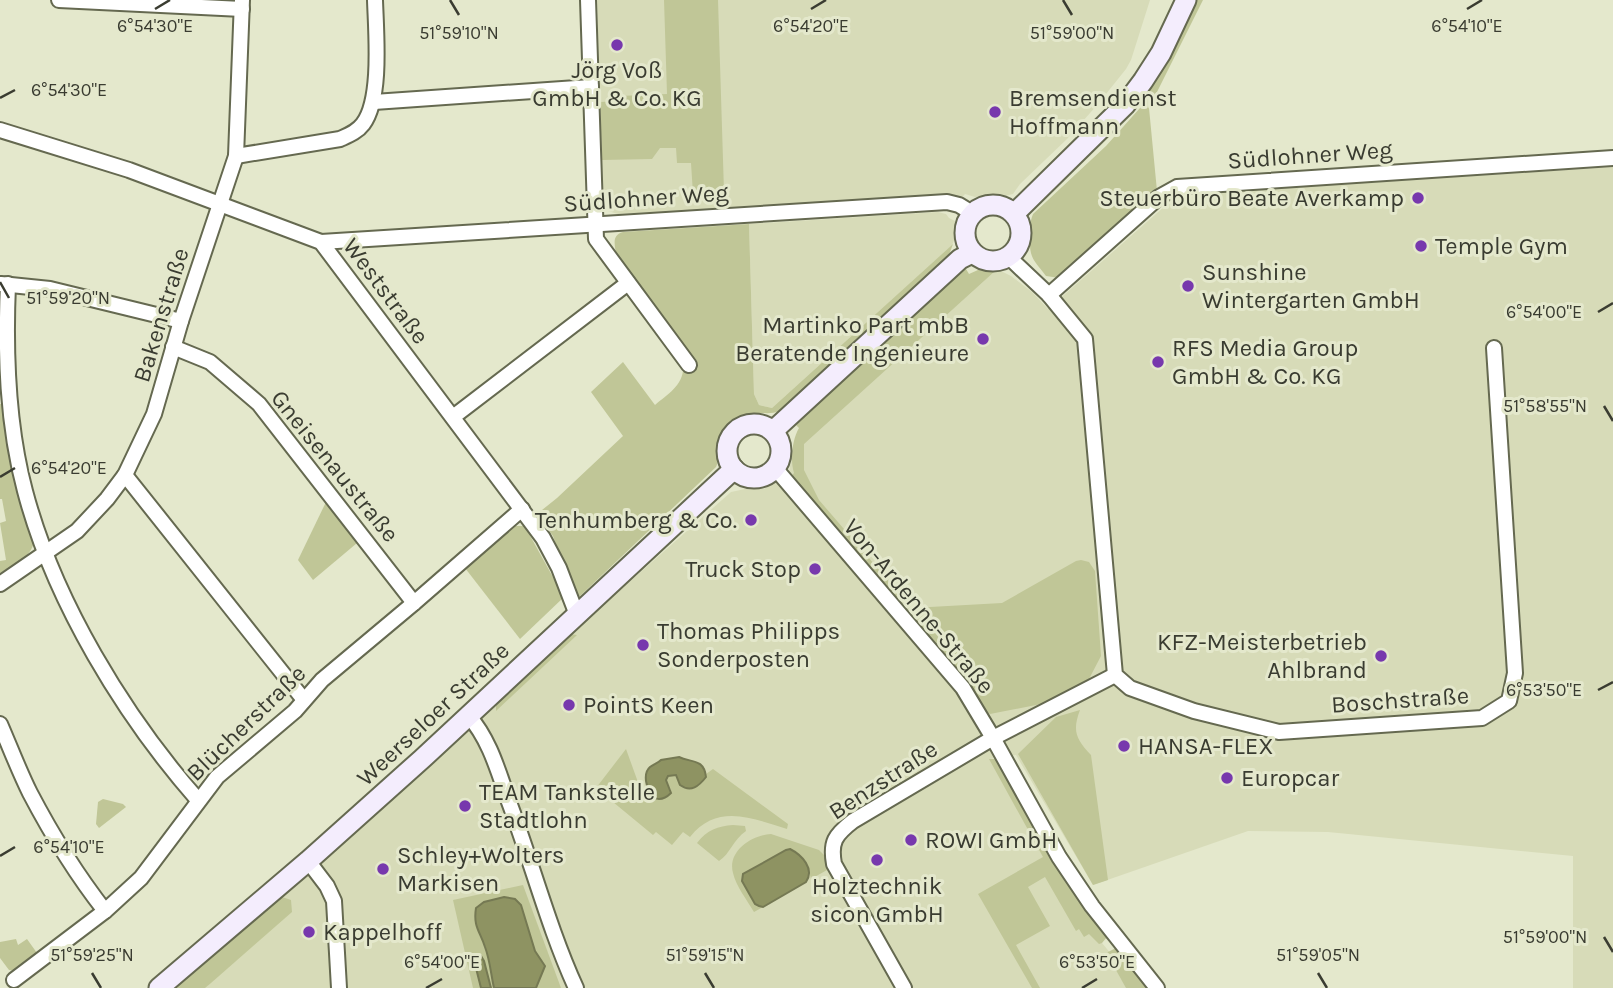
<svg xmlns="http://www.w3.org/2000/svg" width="1613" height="988" font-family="Karla,sans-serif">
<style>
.built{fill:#d7dbb8}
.green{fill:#c0c697}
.water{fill:#8e9362;stroke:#757953;stroke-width:2}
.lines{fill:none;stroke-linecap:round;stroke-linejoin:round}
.street-casing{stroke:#656950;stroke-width:18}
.secondary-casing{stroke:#656950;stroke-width:23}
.street{stroke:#fff;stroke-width:14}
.secondary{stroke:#f4edfd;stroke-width:19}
.ticks{fill:none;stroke:#3a3c31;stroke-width:2.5}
.poi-dot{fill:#7738ad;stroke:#e4e8cc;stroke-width:2.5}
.labels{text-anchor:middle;stroke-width:6;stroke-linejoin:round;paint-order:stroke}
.poi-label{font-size:24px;fill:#3a3c31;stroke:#e4e8cc;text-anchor:start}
.street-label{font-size:24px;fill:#3a3c31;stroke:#e4e8cc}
.ticks-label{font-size:18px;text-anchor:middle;fill:#3a3c31;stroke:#e4e8cc;stroke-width:6;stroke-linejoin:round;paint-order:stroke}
</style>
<rect width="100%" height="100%" fill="#e4e8cc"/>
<g class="built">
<polygon points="597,0 1150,0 1131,60 1126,69 1098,104 1067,139 1020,184 1013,194 1004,196 994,195 975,197 965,194 961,199 831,203 618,214 608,211 603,201"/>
<polygon points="1613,167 1613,988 1573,988 1573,856 1328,832 1248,831 1093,885 1016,755 990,759 1093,932 1139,988 168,988 182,978 731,492 750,488 764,489 789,472 793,448 805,442 994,272 1001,271 1011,276 1032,292 1048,309 1165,206 1193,194"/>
<polygon points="938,212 946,214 949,218 955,221 956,236 952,245 772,408 759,405 754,394 749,224"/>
</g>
<g class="green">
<polygon points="664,0 718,0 724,192 693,194 691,163 677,163 676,148 660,148 652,159 602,160 600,102 620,101 620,96 667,94"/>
<path d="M1195,0H1203L1149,108L1157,191L1060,278L1046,276C1033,259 1029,258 1030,236C1030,227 1030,222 1033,214L1106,146L1140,108L1145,95L1162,65Z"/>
<path d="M749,224L754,394L759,405L772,408L953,244L949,255L941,264L780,411C772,414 767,413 758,413C742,413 725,423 720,439C718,448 721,458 716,467L579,597L571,590L553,536L537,514L557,498L623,436L591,392L623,362L655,405C668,394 685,384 683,365L616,257C616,246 610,236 623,232Z"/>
<path d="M966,269L969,274L978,270L994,272L804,444V470L819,500L905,600H894L791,477L794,473C790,460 792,440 799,428L796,425L808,410L944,285Z"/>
<path d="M0,404H4L34,541C32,557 13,565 0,573V561L6,560L0,523L6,521L2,499H0Z"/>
<polygon points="326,502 357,543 313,580 298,560"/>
<polygon points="515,526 524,526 528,532 564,597 520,639 465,568"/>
<polygon points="1081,560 1089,562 1095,571 1101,656 1089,679 1046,703 990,714 984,710 961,678 917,624 918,615 924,609 930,607 1002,603 1076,561"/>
<polygon points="570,634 577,635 496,711 496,699"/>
<path d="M1080,710C1072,731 1076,739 1091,755L1108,880L1093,885L1018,754L1056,717Z"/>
<path d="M626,749L643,796L647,788L648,792L671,790L666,780L668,776L676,775L680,785L688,789L706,777V774L713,769L788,824L787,829C752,818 717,803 690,837L683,832L672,845L656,832L653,835L596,788Z"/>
<polygon points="989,759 998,759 1066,880 1084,909 1107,937 1102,943 1099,944 1089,934 1084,937 1079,929 1076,931 1045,877 1028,887 1050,926 1016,945 1040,988 1032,988 978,894 1043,857"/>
<polygon points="103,799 123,804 126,807 99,828 96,824 98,802"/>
<path d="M733,825L745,826L746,831C733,840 730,854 719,861L697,843C707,830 718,826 733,825Z"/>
<path d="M771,834L819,850L824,855L827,870L811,879C808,864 803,859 790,849L786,850L743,874L759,906L763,907L754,912C747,900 736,886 733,873C727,851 752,835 771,834Z"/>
<polygon points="523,885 561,988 473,988 453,900"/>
<polygon points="282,897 291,900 292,912 211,983 205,988 172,988 237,932"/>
<polygon points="16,939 18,945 27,939 37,953 15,971 9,970 0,958 0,942"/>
<polygon points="1116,948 1148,988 1126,988 1107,954 1108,952"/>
</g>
<g class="water">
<path d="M679,757C691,763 704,758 706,777C699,786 691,793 680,785L676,775L668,776L666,780L671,793C666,798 659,801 652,797C647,789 642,774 650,767C654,764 658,763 661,760Z"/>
<path d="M790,849C802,855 815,869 806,882L763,907L759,906L755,904L742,881L743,874L786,850Z"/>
<path d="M504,897L515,899L521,905L535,951L545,966L536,988H494C491,975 490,960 485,947C480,931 473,927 476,908L484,902Z"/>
<polygon points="481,956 484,961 491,988 481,988 474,960 477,957"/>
</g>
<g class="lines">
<g class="street-casing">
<g id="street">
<polyline points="59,0 242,9"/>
<polyline points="588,0 596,239 689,365"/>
<polyline points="374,102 591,87"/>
<polyline points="0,130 129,170 321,242 543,538 559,568 577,615"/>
<path d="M236,156L340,139C349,135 357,132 363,124C382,99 376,33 375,0"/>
<polyline points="321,242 947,202 959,205 972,213"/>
<polyline points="1012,255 1014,262 1049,295 1085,339 1115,675 1130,688 1194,711 1279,732 1482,718 1509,701 1515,673 1494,348"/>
<polyline points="1,284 50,289 181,321"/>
<path d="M8,284C5,353 7,424 25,491C54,601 124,716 198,800"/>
<polyline points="1049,295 1159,197 1177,187 1613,158"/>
<polyline points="173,347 210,362 259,404 414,603"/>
<polyline points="453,417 628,283"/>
<polyline points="775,468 963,688 993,738 1059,857 1092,906 1157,988"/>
<polyline points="125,475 304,700"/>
<polyline points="0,584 77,531 107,499 125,475 154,414 181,321 236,156 242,0"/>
<path d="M468,715C490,740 498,771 509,802C532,863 549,929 576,988"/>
<path d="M0,724C10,747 19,771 30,793C52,835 76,874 105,911"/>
<polyline points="308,861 327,886 334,901 339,988"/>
<polyline points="14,980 105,911 141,878 217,777 295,711 322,680 414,603 522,509"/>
<path d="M904,988L834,864C830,842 835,835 853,821L993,738L1115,675"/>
</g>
</g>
<g class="secondary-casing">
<g id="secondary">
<circle cx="993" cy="233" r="28"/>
<polyline points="1014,214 1125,105 1143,81 1161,53 1186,0"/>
<circle cx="754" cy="451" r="27"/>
<polyline points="773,431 960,259 972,253"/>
<polyline points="159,988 308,861 422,759 734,469"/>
</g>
</g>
<use href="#street" class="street"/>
<use href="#secondary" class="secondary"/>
</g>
<path class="ticks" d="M450,0L459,15M1063,0L1072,15M155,9L170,0M811,9L826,0M1467,9L1482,0M0,98L15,90M0,282L9,298M1598,312L1613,303M1604,406L1613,421M0,477L15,468M1598,690L1613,682M0,856L15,847M1604,937L1613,952M92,973L101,988M705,973L714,988M1318,973L1327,988M426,988L442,979M1082,988L1097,979"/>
<g class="poi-dot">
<circle cx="617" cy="45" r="7"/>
<circle cx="995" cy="112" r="7"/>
<circle cx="1418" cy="198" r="7"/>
<circle cx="1421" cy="246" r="7"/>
<circle cx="1188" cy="286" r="7"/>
<circle cx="983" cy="339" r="7"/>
<circle cx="1158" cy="362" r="7"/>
<circle cx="751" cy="520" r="7"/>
<circle cx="815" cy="569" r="7"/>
<circle cx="643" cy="645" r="7"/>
<circle cx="1381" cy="656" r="7"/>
<circle cx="569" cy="705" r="7"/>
<circle cx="1124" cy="746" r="7"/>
<circle cx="1227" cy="778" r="7"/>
<circle cx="465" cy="806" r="7"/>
<circle cx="911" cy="840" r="7"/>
<circle cx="877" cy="860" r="7"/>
<circle cx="383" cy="869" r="7"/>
<circle cx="309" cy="932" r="7"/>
</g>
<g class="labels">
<g class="poi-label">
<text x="617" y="78" text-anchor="middle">Jörg Voß<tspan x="617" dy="28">GmbH &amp; Co. KG</tspan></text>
<text x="1009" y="106">Bremsendienst<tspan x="1009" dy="28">Hoffmann</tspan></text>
<text x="1404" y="206" text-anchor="end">Steuerbüro Beate Averkamp</text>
<text x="1435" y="254">Temple Gym</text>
<text x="1202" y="280">Sunshine<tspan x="1202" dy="28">Wintergarten GmbH</tspan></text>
<text x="969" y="333" text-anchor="end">Martinko Part mbB<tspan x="969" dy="28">Beratende Ingenieure</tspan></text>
<text x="1172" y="356">RFS Media Group<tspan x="1172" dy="28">GmbH &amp; Co. KG</tspan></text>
<text x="737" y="528" text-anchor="end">Tenhumberg &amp; Co.</text>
<text x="801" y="577" text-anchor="end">Truck Stop</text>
<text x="657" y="639">Thomas Philipps<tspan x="657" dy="28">Sonderposten</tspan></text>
<text x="1367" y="650" text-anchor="end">KFZ-Meisterbetrieb<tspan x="1367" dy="28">Ahlbrand</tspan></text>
<text x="583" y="713">PointS Keen</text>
<text x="1138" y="754">HANSA-FLEX</text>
<text x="1241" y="786">Europcar</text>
<text x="479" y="800">TEAM Tankstelle<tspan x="479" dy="28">Stadtlohn</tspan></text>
<text x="925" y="848">ROWI GmbH</text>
<text x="397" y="863">Schley+Wolters<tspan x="397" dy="28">Markisen</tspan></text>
<text x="877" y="894" text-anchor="middle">Holztechnik<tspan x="877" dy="28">sicon GmbH</tspan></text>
<text x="323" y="940">Kappelhoff</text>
</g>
<g class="street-label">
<text transform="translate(1310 155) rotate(-4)" y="8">Südlohner Weg</text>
<text transform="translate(646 198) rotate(-4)" y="8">Südlohner Weg</text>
<text transform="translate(386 291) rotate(53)" y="8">Weststraße</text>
<text transform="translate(161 315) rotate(-73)" y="8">Bakenstraße</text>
<text transform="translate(335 466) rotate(51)" y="8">Gneisenaustraße</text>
<text transform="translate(919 606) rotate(50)" y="8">Von-Ardenne-Straße</text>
<text transform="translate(1400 700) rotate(-4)" y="8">Boschstraße</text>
<text transform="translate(433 714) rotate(-43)" y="8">Weerseloer Straße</text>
<text transform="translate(246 723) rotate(-44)" y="8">Blücherstraße</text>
<text transform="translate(883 780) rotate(-33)" y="8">Benzstraße</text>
</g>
</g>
<g class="ticks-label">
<text x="811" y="32">6°54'20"E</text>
<text x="1467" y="32">6°54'10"E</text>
<text x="155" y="32">6°54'30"E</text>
<text x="459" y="39">51°59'10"N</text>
<text x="1072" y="39">51°59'00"N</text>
<text x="69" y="96">6°54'30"E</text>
<text x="68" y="304">51°59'20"N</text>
<text x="1544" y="318">6°54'00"E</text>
<text x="1545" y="412">51°58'55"N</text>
<text x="69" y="474">6°54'20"E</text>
<text x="1544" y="696">6°53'50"E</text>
<text x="69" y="853">6°54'10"E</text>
<text x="1545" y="943">51°59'00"N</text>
<text x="92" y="961">51°59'25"N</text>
<text x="705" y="961">51°59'15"N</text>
<text x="1318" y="961">51°59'05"N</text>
<text x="442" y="968">6°54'00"E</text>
<text x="1097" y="968">6°53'50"E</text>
</g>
</svg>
